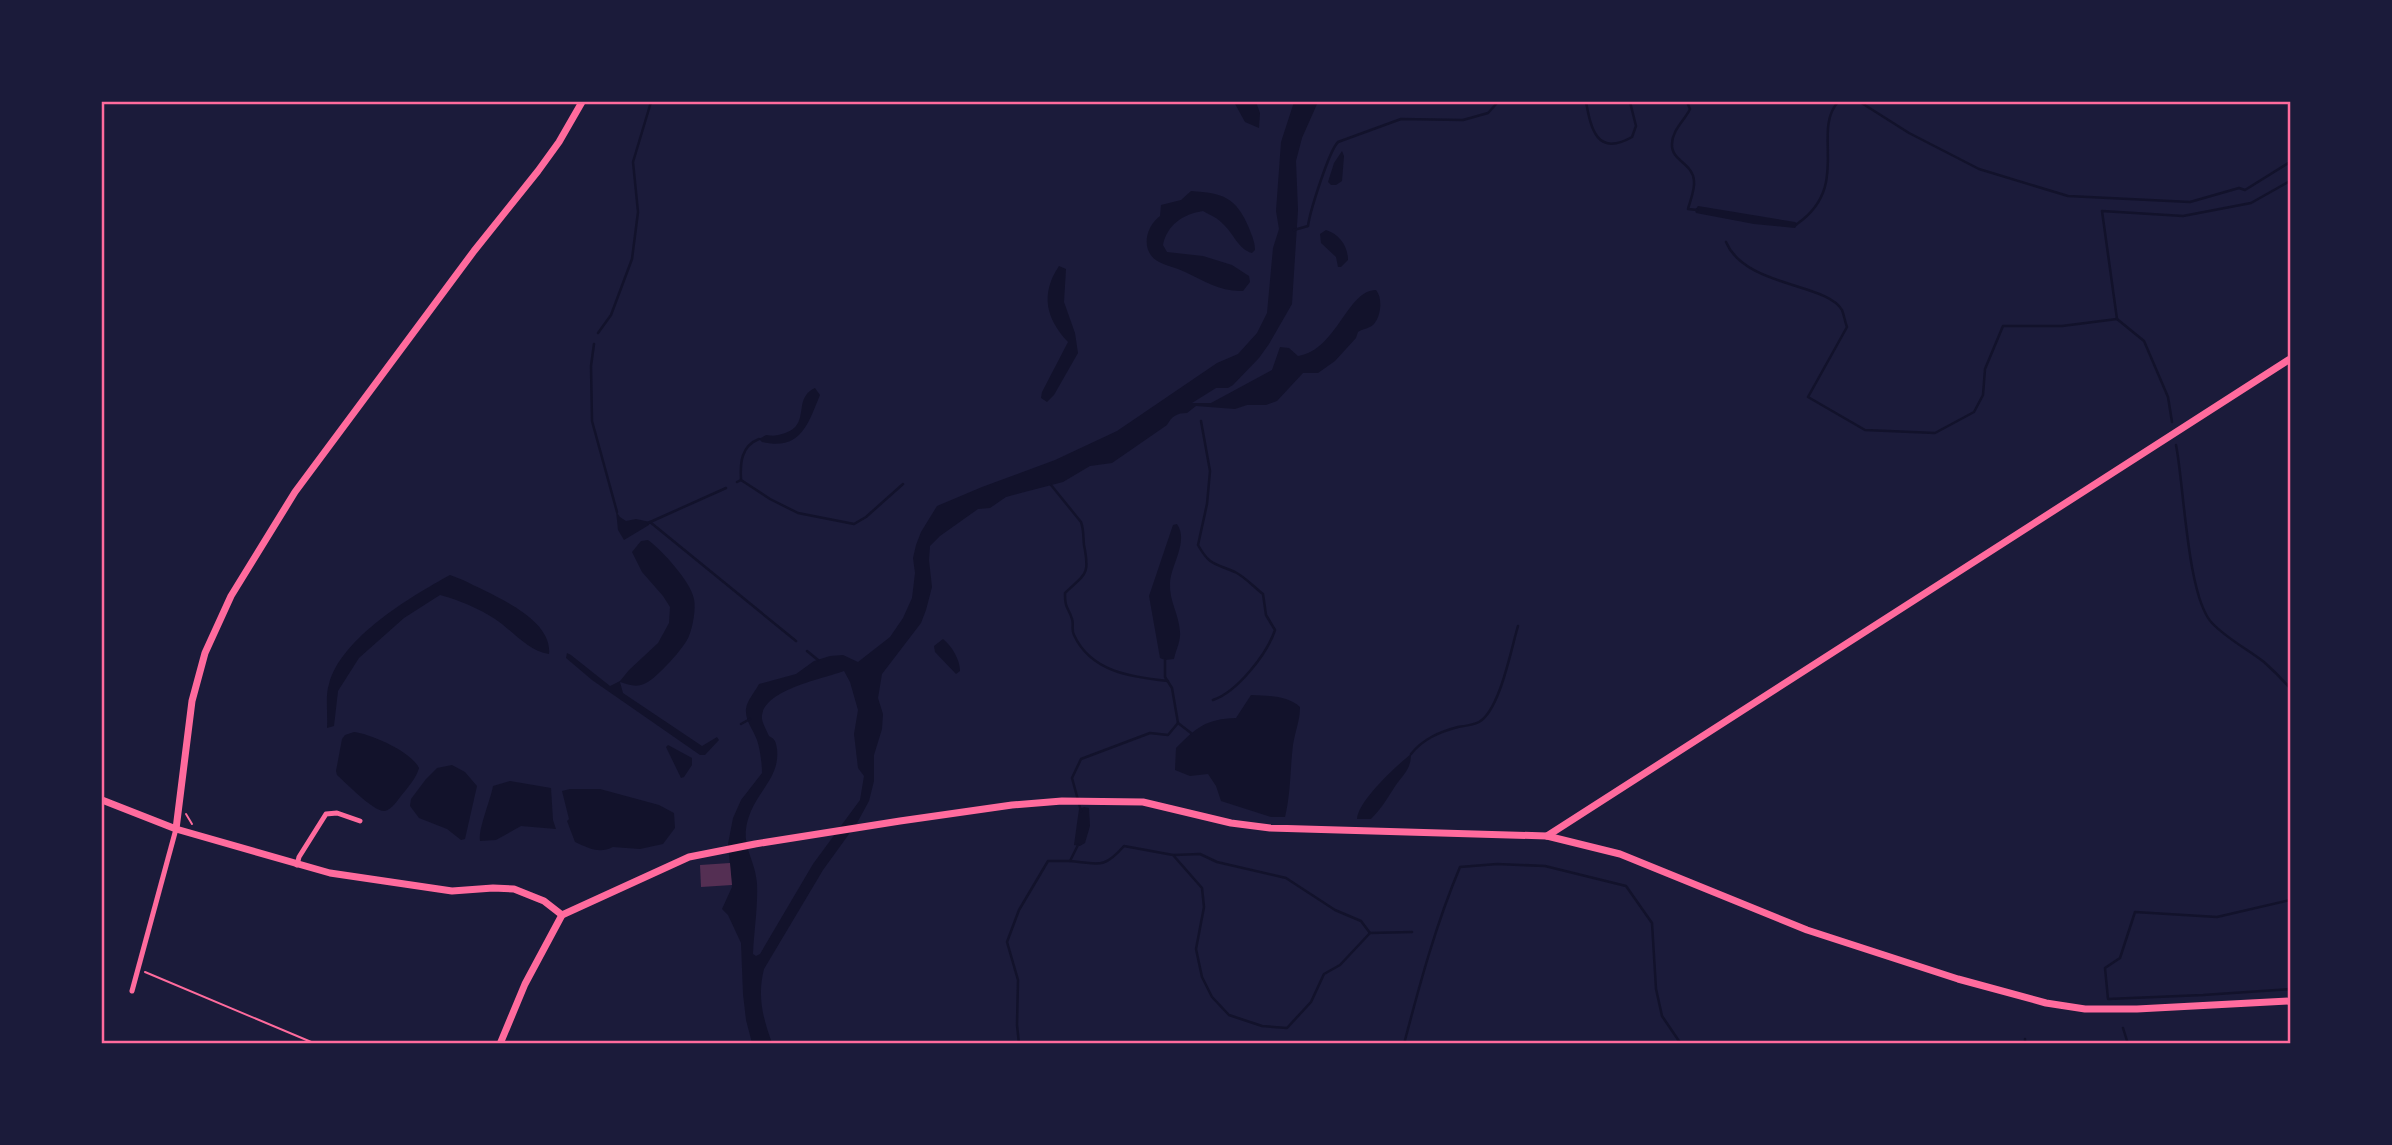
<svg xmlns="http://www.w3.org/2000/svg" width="2392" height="1145" font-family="'Fira Sans',sans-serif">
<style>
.water{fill:#12122b;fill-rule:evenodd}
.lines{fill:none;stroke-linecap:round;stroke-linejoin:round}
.stream{stroke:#12122b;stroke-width:2.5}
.building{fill:#542f53}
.path{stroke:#ff6b9d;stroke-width:2}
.minor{stroke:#ff6b9d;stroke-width:5}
.tertiary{stroke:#ff6b9d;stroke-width:7}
.neatline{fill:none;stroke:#ff6b9d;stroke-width:2.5}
</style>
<rect width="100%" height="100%" fill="#1b1b3a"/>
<g class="water">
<polygon points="1234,102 1256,102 1260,113 1259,128 1245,122"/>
<path d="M1294,102H1318L1302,138L1296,161L1298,210L1292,304L1269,344L1259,358L1233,385L1228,388H1216L1192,403H1211L1272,370L1280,347L1289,348L1298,356C1337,350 1347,290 1376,290C1383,298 1381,316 1374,324C1371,328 1362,329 1358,332L1356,338L1335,361L1318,373H1303L1277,401L1266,405H1247L1235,409L1196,406L1187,413C1177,413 1172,416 1167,425L1112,463L1090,466L1063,482L1006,497L990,508L978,509L940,536L930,546L929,560L932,587L926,610L921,623L882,674L878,698L883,714L882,729L874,755V781L869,801L857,823L823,870L764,969C757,997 763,1018 772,1043H752L746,1020L743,994L741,943L728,915L722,909L732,887L728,844L733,818L741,800L762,773C762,763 760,749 757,740C753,729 745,721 746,709C747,700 755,692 759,684L796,674L814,661L830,656L843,655L858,662L890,637L903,618L912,598L915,573L913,558L916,545L921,532L937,506L982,487L1055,460L1117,431L1217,363L1238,354L1257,333L1267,313L1273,248L1279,229L1276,211L1281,142ZM844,671L850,682L858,710L854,734L858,768L864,776L860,800L813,864L760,954L756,956L753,954C754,931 758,907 757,884C755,855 737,845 751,811C761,788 780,775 777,749C776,742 775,739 769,736C766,729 761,722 762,715C766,689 823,679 844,671Z"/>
<polygon points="1342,151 1344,156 1342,181 1336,185 1331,185 1328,182 1334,163"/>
<path d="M1191,191C1223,193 1236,197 1249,228C1252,236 1255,242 1255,250L1252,253C1238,249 1234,234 1223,224C1218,218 1210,215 1203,211C1183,214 1167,225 1163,245L1167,252L1203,256L1232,265L1249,276L1250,282L1243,291C1221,292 1204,281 1185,272C1177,268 1167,266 1159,262C1140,252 1145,227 1160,216L1161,205L1181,200Z"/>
<polygon points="1698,206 1795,222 1798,224 1795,228 1754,224 1696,213 1695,210"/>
<path d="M1326,230C1339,234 1348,246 1348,260L1341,267H1338L1336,257L1321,243L1320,234Z"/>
<path d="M1059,266L1066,269L1064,302L1075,333L1078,353L1054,395L1047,402L1041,398L1042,392L1068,342C1046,319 1040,294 1059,266Z"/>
<path d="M815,388L820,395C808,424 801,451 762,442L759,439L766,435C773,436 775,436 782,434C813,426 791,399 815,388Z"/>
<polygon points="616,511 620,517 626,521 636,519 650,522 649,525 624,540 618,530"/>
<path d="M1177,524C1189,541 1171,565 1170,583C1169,601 1179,614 1180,632C1181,640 1176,650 1174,659L1165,660L1160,658L1149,596L1173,525Z"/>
<path d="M648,540C662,550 691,582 694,599C696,609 693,626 689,636C685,647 657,678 646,683C637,688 629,685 620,682L623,693L702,746L717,737L719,740L705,755H700L592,680L566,658L567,653L571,655L610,686L620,681L629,670L658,643L669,623L670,607L663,596L642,572L632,552L641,541Z"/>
<path d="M450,575L463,580C490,594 553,618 549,654C528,651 513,631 495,619C478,608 459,600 440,595L404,618L359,658L338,691L334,726L327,728C328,714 325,696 329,684C341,638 410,597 450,575Z"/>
<path d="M943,639C952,646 960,660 960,671L956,674L935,652L934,646Z"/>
<path d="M1251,695C1268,696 1287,695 1300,707C1300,721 1295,731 1293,745C1290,769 1291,792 1285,817H1271L1221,801L1216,786L1208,774L1190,776L1175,770L1176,748C1197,727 1206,719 1236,718Z"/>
<path d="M354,732C371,734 412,752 419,768C416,779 408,787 401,796C397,801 392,809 385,811C375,813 346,783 337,775L336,771L342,739L345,735Z"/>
<polygon points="668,745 692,758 692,765 684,777 681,778 666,747"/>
<path d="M1411,754C1411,771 1402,775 1394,788C1387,799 1381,809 1371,819H1357C1358,801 1396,766 1411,754Z"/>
<polygon points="452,765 465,772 477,786 465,839 461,840 447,829 419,818 410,806 411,799 426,779 437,768"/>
<path d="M510,781L551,788L553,820L556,829L521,826L496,840L480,841C478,829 490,802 493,786Z"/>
<path d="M570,789H600L659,805L674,813L675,828L663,844L640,849L613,847C599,854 588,848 575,842L567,821L569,819L562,791Z"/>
<polygon points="1084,807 1089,808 1090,826 1085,843 1080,846 1074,845 1079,809"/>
</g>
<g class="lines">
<g class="stream">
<path d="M1586,102C1591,129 1597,157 1632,137L1636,126L1630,102"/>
<path d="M1687,102L1690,109C1685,120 1672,130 1672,144C1671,161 1693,163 1694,181C1695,190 1690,201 1688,209L1697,210"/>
<polyline points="1860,102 1909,133 1979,169 2068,196 2190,202 2239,188 2245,190 2290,162"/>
<path d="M1797,224C1852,186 1811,132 1838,102"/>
<path d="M1294,230L1308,226C1310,211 1329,151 1338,142L1401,119L1463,120L1488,113L1498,102"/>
<path d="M1726,242C1745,287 1827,283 1842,310C1844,315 1845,322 1847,327L1808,397L1865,430L1935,433L1974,412L1983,395L1985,369L2003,326H2062L2117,319L2144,341L2168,397L2172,422"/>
<polyline points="2117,319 2102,211 2183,216 2251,203 2290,181"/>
<polyline points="598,333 611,315 632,259 638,212 633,162 651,102"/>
<polyline points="594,344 591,366 592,421 617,512"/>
<path d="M1201,421L1210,471L1207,504L1198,545C1210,566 1214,563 1235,572C1245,577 1254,587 1263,594L1266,615L1275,630C1267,654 1237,692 1213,700"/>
<path d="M2176,445C2184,484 2187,597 2212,623C2226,638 2247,649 2264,662C2273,670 2282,679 2290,688"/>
<path d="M741,480C740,463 741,446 759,439"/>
<polyline points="737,482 741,480 770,499 798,513 854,524 866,517 903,484"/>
<path d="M1051,485L1081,522C1084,530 1083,537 1084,545C1090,575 1086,573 1065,593C1065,610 1068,606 1072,619C1074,624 1071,629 1074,635C1091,672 1131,677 1168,681"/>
<polyline points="650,522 796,641"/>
<polyline points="648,523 726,488"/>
<polyline points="807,651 818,660"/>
<polyline points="1165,660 1165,677 1172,688 1178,723"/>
<polyline points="741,724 750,719"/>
<path d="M1411,754C1423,739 1439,732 1458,727C1465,726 1473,725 1479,722C1500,710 1511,649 1518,626"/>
<polyline points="1081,811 1072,778 1081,759 1150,733 1168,735 1178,723 1191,733"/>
<polyline points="1174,855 1200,854 1217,862 1286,878 1335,910 1361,921 1370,933"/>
<path d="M1070,861C1099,864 1104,869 1124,846L1173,855L1202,888L1204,907L1196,949L1202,977L1212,997L1229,1015L1262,1026L1287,1028L1311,1002L1324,974L1340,965L1370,933L1412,932"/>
<polyline points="2290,900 2217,917 2135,912 2120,958 2105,968 2108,999 2203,995 2290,989"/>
<polyline points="2123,1028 2128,1044"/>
<polyline points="2025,1039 2025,1044"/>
<polyline points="1019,1044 1017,1025 1018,980 1007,942 1019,910 1048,861 1070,861 1078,845"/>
<path d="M1404,1044C1420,983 1436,924 1460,867L1497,864L1545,866L1626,886L1652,923L1656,989L1662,1016L1681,1044"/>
</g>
</g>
<polygon class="building" points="730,863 732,885 701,887 700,865"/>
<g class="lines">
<g class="path">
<polyline points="186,814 192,824"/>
<polyline points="145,972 316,1044"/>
</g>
<g class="minor">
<polyline points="297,865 299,857 326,814 337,813 360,821"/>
<polyline points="132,991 176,829"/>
</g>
<g class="tertiary">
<polyline points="102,800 176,829 330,873 452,891 493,888 514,889 544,901 562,915"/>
<polyline points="176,829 192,701 205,653 231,596 295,492 474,251 538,171 559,142 582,102"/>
<polyline points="1547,836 2290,359"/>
<polyline points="500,1044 525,984 562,915 689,857 755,844 900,821 1012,805 1062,801 1143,802 1231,823 1270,828 1547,836 1620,854 1807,930 1958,979 2046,1003 2085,1009 2137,1009 2290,1001"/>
</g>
</g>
<rect width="2392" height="1145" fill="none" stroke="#1b1b3a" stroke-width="206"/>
<rect x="103" y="103" width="2186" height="939" class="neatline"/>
</svg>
